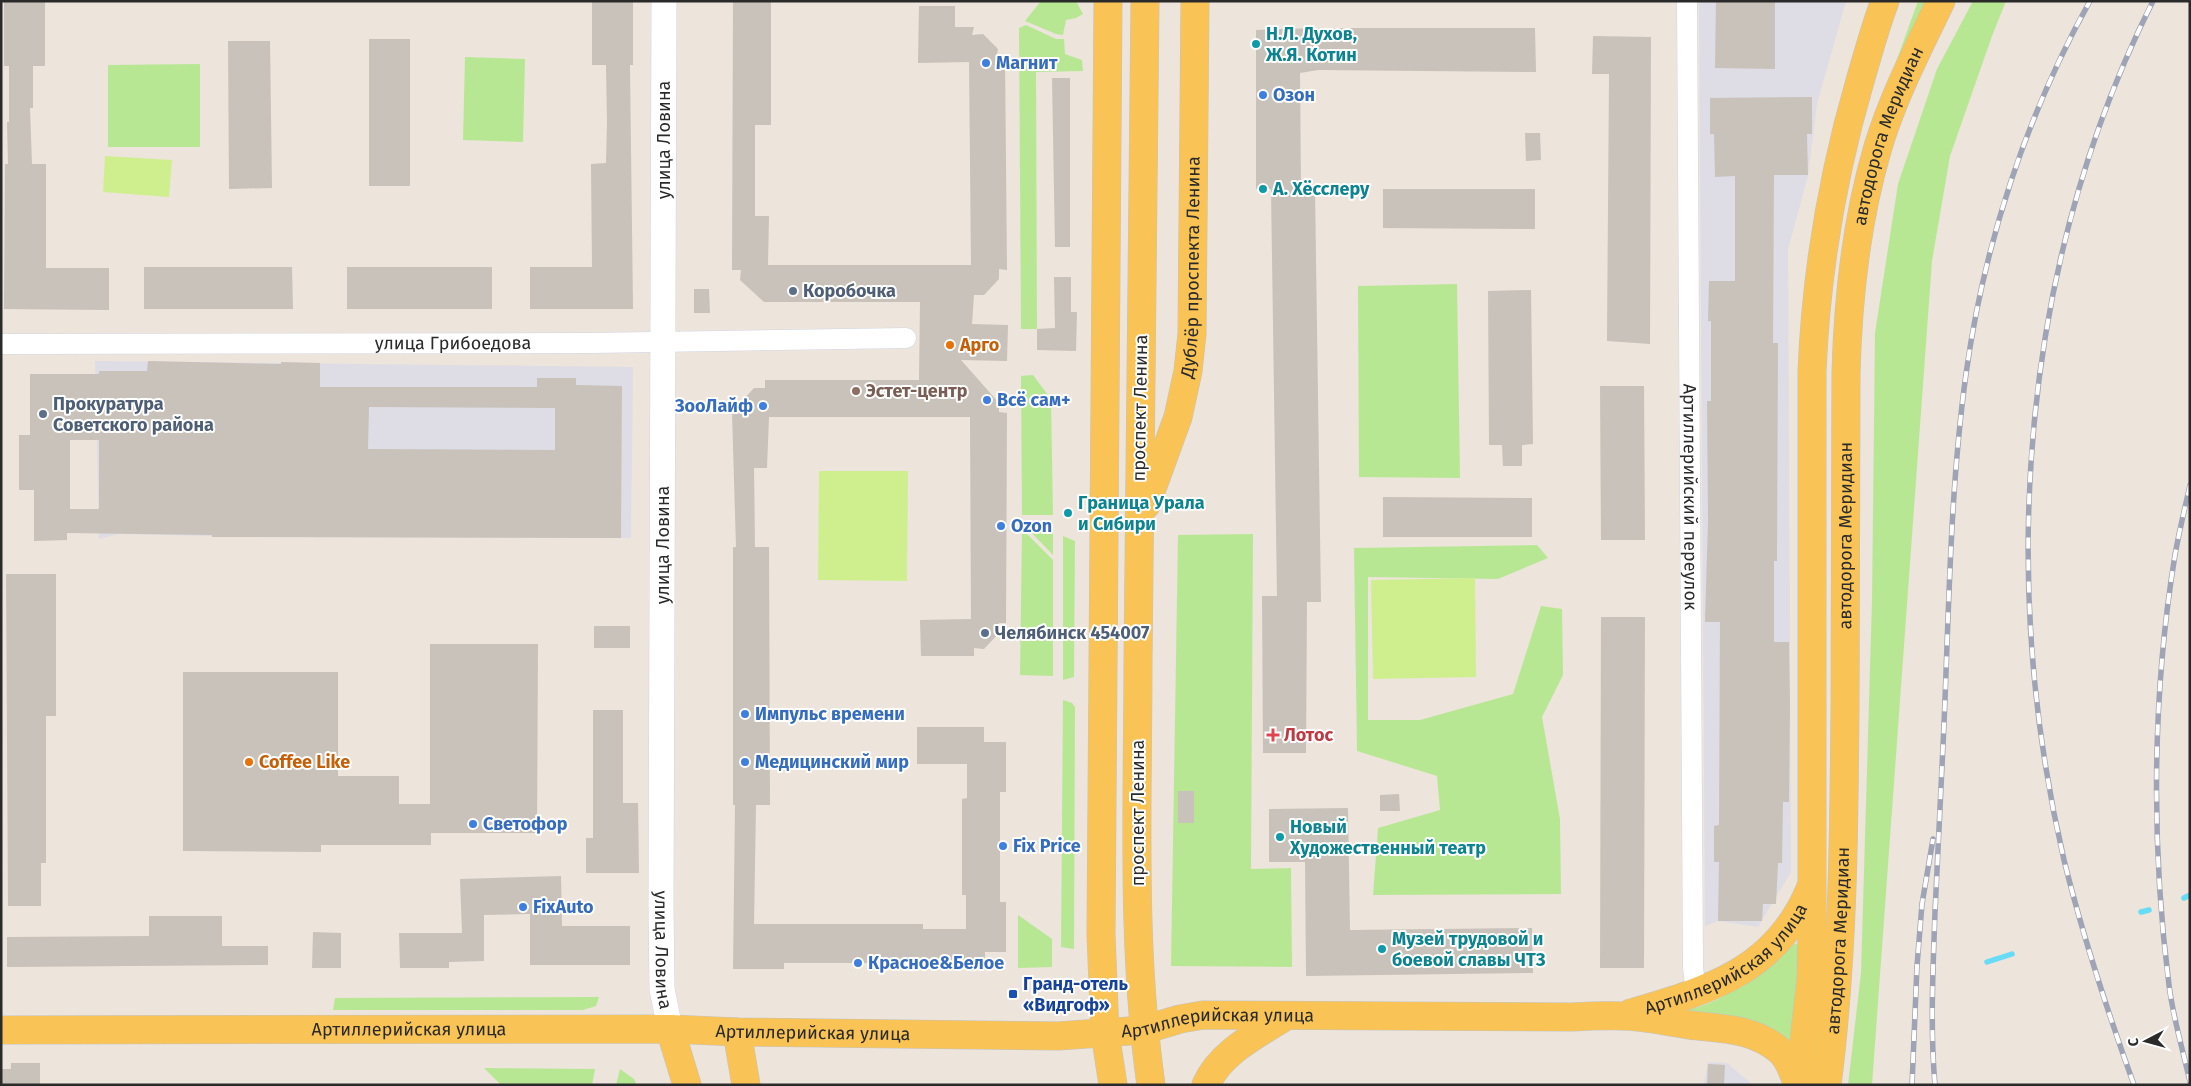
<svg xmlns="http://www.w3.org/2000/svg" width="2191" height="1086" font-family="'Fira Sans',sans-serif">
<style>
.industrial{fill:#dedce5}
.green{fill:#b8e794}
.pitch{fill:#cfef8f}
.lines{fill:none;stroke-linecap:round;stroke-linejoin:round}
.stream{stroke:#68dcf6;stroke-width:5.5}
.building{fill:#c8c2ba;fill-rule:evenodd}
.minor-casing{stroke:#d0d6e4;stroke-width:21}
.tertiary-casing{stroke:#d0d6e4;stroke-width:26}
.primary-casing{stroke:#c3c3c3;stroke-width:29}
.minor{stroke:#fff;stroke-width:20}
.tertiary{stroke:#fff;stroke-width:25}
.primary{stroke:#f9c455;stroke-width:28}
.rail-casing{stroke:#9ea3b6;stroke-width:5.5}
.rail{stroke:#fff;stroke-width:4;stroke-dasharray:11;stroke-linecap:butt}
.culture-dot{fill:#0f9aa8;stroke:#fff;stroke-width:2}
.shop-dot{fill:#3f7fe0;stroke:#fff;stroke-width:2}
.service-dot{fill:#5c6f8a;stroke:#fff;stroke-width:2}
.food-dot{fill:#e8710a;stroke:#fff;stroke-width:2}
.education-dot{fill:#8d6e63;stroke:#fff;stroke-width:2}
.health-dot{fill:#e0444e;stroke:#fff;stroke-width:2}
.transit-dot{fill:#1a4fb4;stroke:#fff;stroke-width:2}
.labels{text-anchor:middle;stroke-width:4;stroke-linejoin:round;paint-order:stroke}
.culture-label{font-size:18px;font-weight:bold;fill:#0d838f;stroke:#fff;text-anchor:start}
.shop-label{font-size:18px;font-weight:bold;fill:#366cbe;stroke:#fff;text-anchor:start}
.street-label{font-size:18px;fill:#2a2a2a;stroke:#fff}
.service-label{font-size:18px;font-weight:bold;fill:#4e5e75;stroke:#fff;text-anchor:start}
.food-label{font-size:18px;font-weight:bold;fill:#c56008;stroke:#fff;text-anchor:start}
.education-label{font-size:18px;font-weight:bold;fill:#785e54;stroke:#fff;text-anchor:start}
.health-label{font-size:18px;font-weight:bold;fill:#be3a42;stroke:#fff;text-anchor:start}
.transit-label{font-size:18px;font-weight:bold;fill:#164399;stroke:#fff;text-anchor:start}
</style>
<rect width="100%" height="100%" fill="#ede4db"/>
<g class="industrial">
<polygon points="1699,1 1846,1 1817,104 1808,176 1788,249 1791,872 1758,927 1718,921 1705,926"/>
<polygon points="95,361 633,367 631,538 252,537 119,534 99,539"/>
<polygon points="1708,1062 1727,1063 1753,1085 1704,1085"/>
</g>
<g class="green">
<polygon points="1041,1 1076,1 1083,14 1076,18 1066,20 1063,35 1056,34 1025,21"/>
<polygon points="1918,1 1927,1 1878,112"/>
<polygon points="1973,1 2006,1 1992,36 1950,156 1932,261 1872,1085 1848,1085 1861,973 1872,600 1875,333 1898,184 1937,69"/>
<polygon points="1026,25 1056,39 1064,39 1065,54 1082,60 1083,71 1036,72 1037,329 1021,329 1019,28"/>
<polygon points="465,57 525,59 523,142 463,140"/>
<polygon points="200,64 200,147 108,147 108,65"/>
<polygon points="1457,284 1460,478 1359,477 1358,286"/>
<polygon points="1033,375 1051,399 1053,515 1022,515 1021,376"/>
<polygon points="1022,521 1053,522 1053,555 1022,523"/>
<polygon points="1022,529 1053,560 1053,676 1020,675"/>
<polygon points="1253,534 1251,869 1291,868 1292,967 1171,966 1178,535"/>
<polygon points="1063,536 1075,541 1074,677 1063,680"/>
<polygon points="1537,545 1548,558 1498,579 1368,577 1368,720 1420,720 1513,694 1541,606 1562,609 1563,675 1542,717 1560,819 1561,894 1373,895 1378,828 1440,810 1437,776 1357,751 1354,548"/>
<polygon points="1063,700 1072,703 1075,707 1074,949 1061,947"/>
<polygon points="1018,915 1052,939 1052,967 1018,968"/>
<path d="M1796,943L1801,950L1792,1046L1683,1011C1734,1001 1755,970 1796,943Z"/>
<polygon points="599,997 596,1006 583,1010 333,1010 335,998"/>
<polygon points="484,1068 594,1069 595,1069 592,1085 501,1085"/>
<polygon points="620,1069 634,1079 637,1085 616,1085"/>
</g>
<g class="pitch">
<polygon points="105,156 172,160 169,197 103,192"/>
<polygon points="819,471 908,471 907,581 818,580"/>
<polygon points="1475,578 1476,677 1373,679 1371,580"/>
</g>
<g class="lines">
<g class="stream">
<polyline points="2184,898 2190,895"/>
<polyline points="2141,912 2149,910"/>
<polyline points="1987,962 2012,954"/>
</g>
</g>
<g class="building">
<polygon points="4,1 45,1 45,66 33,66 33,108 30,108 32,164 46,164 46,268 109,268 109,310 4,309 5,164 8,164 7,122 9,122 9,66 4,66"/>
<polygon points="592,1 633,1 633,65 630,65 633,309 530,309 530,267 592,267 591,164 606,163 607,122 606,65 592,65"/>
<polygon points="733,1 771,1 771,125 755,125 755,216 769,216 768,265 971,265 969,62 918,63 919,6 955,6 955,27 974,27 972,35 983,34 998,49 996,60 1005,59 1007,270 999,269 999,279 984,295 974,295 972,324 1008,325 1007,361 961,360 999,403 999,412 1007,413 1006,623 999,623 999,633 984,649 974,648 974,656 921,656 920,620 971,619 970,417 769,417 767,468 754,468 755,547 769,547 770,805 756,805 754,924 923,924 923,929 966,929 966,895 962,895 962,799 967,798 967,764 917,764 917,727 984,727 984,742 1006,742 1006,792 1000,792 1000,902 1006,902 1006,952 985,952 985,968 917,968 918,963 784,963 784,969 733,969 735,805 733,805 733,547 736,547 732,412 740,412 740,403 754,388 765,388 765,380 919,380 920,302 764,302 740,280 741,270 732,270"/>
<polygon points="1716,1 1775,1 1775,69 1715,68"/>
<polygon points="1318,28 1535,28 1536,72 1318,70 1300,73 1301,189 1315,189 1321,602 1307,602 1306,753 1263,753 1262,596 1277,596 1271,189 1256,189 1256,30"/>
<polygon points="1593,36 1651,37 1650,344 1607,341 1609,74 1592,74"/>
<rect x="369" y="39" width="41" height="147"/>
<polygon points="228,41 270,41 272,188 229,189"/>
<polygon points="1052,78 1070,78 1070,247 1055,247"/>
<polygon points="1812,97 1812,134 1807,134 1808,175 1774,175 1773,343 1778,343 1777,561 1774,561 1774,642 1789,642 1790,705 1789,802 1783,802 1782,863 1778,863 1776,904 1763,904 1762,921 1718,921 1719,862 1714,862 1714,826 1719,825 1720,622 1705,622 1708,521 1707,401 1711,401 1711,321 1708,321 1709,281 1735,281 1735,176 1715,177 1714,134 1710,134 1710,98"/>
<polygon points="1525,133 1540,133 1541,160 1526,161"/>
<polygon points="1383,189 1535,189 1535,229 1383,228"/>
<polygon points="144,267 292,267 293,309 144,309"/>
<rect x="347" y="267" width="145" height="42"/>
<polygon points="1054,277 1071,277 1071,312 1077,312 1076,351 1037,350 1037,329 1055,328"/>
<polygon points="694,289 709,289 710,313 694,313"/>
<polygon points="1531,290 1533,444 1522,445 1522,466 1503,466 1502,445 1489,445 1488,291"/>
<path d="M148,361L281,364V362L320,363V387H537V378H576V385L622,386L621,538L252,537H212V535L67,533V540L34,541V490H19V435H30V374H99V371H147ZM369,407L555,408V450L368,449ZM70,440H99V509H70Z"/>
<polygon points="1600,386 1644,386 1645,540 1601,540"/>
<polygon points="1383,497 1532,498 1532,537 1383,537"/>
<polygon points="6,574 56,574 56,716 46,716 46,863 41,863 41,906 8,906"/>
<polygon points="1601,617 1645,617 1644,968 1600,968"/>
<rect x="594" y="626" width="36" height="22"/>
<polygon points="430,644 538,644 537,833 431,833 431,845 321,845 321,852 183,851 183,672 338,672 338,776 399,776 399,804 430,804"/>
<polygon points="593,710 623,710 623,803 638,803 639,873 586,873 586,838 593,838"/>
<rect x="1178" y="791" width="16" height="32"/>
<polygon points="1399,794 1400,811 1380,811 1380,795"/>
<polygon points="1348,808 1350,930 1532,928 1533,973 1306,976 1305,862 1269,862 1269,809"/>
<polygon points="561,876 562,926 630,926 630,965 530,965 530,914 484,915 484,961 449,962 449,968 400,968 399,933 462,933 460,879"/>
<polygon points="149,916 222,916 222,946 268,946 268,965 7,967 7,937 149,936"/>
<polygon points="313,932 341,933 341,968 312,968"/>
<polygon points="11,1063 40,1063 40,1085 1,1085 1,1069 11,1069"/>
<polygon points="1708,1064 1725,1065 1724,1085 1707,1085"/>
</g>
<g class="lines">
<g class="minor-casing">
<g id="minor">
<path id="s1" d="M1687,1L1693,967L1696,994"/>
<path id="s2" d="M1,344L590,343L906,338"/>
</g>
</g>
<g class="tertiary-casing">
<g id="tertiary">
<path id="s3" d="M664,1L661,906L662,989L670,1029"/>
</g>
</g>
<g class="primary-casing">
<g id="primary">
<polyline points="1108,1 1101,934 1105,1033 1113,1085"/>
<path d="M1145,1C1142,221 1139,441 1138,660C1138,802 1131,944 1151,1085"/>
<path id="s4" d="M1146,505L1178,417L1188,371L1192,334L1195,1"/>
<path id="s5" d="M1631,1013C1709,990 1776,971 1810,889"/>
<polyline points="670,1029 687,1085"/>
<path id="s6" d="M1,1030L670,1029L737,1032L1058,1036L1143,1030L1180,1019L1203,1015L1572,1017C1588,1016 1605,1015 1622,1016C1644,1016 1667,1022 1690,1025C1722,1029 1754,1028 1780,1051C1790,1060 1793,1073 1798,1085"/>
<polyline points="737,1032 746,1085"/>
<path d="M1206,1085C1220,1052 1258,1034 1286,1016"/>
<path d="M1799,1085L1811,979L1812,932V372C1816,272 1832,177 1860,81C1868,54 1875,27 1885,1"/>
<path id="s7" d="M1827,1085C1843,960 1844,834 1845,708C1845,596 1846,484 1846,373C1848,296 1856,221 1878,147C1893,97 1918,49 1941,1"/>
</g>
</g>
<use href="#minor" class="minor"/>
<use href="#tertiary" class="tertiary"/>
<use href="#primary" class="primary"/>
<g class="rail-casing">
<g id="rail">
<path d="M2190,485C2185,508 2179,532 2175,555C2152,695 2151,845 2169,985C2173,1018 2183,1050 2190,1082"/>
<polyline points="1912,1085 1917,966 1922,904 1933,839"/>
<path d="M1935,1085C1930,1028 1933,970 1935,912C1938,857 1940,801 1943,746C1949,622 1949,497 1966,374C1984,244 2026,116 2090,1"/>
<path d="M2134,1085C2107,1010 2083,937 2064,860C1998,575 2021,264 2153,1"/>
</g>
</g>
<use href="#rail" class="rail"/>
</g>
<g class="culture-dot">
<circle cx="1256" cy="44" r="5"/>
<circle cx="1263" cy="189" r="5"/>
<circle cx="1068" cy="513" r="5"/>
<circle cx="1280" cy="837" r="5"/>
<circle cx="1382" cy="949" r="5"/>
</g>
<g class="shop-dot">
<circle cx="986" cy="63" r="5"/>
<circle cx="1263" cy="95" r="5"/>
<circle cx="987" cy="400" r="5"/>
<circle cx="763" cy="406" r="5"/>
<circle cx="1001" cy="526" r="5"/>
<circle cx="745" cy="714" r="5"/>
<circle cx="745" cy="762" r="5"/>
<circle cx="473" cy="824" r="5"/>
<circle cx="1003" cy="846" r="5"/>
<circle cx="523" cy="907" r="5"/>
<circle cx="858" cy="963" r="5"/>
</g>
<g class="service-dot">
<circle cx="793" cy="291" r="5"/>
<circle cx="43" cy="414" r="5"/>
<circle cx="985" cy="633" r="5"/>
</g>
<g class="food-dot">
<circle cx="950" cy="345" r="5"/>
<circle cx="249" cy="762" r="5"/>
</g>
<circle class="education-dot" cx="856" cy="391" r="5"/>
<path class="health-dot" d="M1270.5 727.5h5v5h5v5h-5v5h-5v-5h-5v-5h5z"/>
<rect class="transit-dot" x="1008" y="989" width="10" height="10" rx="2.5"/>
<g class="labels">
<g class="culture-label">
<text x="1266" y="40">Н.Л. Духов,<tspan x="1266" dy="21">Ж.Я. Котин</tspan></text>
<text x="1273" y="195">А. Хёсслеру</text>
<text x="1078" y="509">Граница Урала<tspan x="1078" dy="21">и Сибири</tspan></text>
<text x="1290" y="833">Новый<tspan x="1290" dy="21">Художественный театр</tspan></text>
<text x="1392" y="945">Музей трудовой и<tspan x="1392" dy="21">боевой славы ЧТЗ</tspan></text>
</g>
<g class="shop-label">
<text x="996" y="69">Магнит</text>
<text x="1273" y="101">Озон</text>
<text x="997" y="406">Всё сам+</text>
<text x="753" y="412" text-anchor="end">ЗооЛайф</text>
<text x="1011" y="532">Ozon</text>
<text x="755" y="720">Импульс времени</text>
<text x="755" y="768">Медицинский мир</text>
<text x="483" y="830">Светофор</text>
<text x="1013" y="852">Fix Price</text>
<text x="533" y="913">FixAuto</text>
<text x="868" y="969">Красное&amp;Белое</text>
</g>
<g class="street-label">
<text dy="6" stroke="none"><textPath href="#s7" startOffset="955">автодорога Меридиан</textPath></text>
<text transform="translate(664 140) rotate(-90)" y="6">улица Ловина</text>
<text dy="6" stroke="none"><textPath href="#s4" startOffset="245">Дублёр проспекта Ленина</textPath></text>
<text dy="6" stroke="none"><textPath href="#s2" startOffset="452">улица Грибоедова</textPath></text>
<text transform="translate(1140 408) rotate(-89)" y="6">проспект Ленина</text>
<text dy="6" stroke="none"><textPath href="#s1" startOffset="496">Артиллерийский переулок</textPath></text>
<text dy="6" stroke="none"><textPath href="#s7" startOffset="550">автодорога Меридиан</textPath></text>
<text transform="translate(663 545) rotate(-90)" y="6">улица Ловина</text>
<text transform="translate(1138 813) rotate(-90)" y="6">проспект Ленина</text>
<text dy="6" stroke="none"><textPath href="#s7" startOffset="145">автодорога Меридиан</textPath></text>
<text dy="6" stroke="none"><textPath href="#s3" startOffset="949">улица Ловина</textPath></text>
<text dy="6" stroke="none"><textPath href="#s5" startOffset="112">Артиллерийская улица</textPath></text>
<text dy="6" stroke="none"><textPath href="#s6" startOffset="1218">Артиллерийская улица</textPath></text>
<text dy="6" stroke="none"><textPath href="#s6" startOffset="408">Артиллерийская улица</textPath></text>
<text dy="6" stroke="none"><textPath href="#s6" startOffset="812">Артиллерийская улица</textPath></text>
</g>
<g class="service-label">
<text x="803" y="297">Коробочка</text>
<text x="53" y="410">Прокуратура<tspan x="53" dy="21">Советского района</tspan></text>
<text x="995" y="639">Челябинск 454007</text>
</g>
<g class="food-label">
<text x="960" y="351">Арго</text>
<text x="259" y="768">Coffee Like</text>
</g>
<g class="education-label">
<text x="866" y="397">Эстет-центр</text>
</g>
<g class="health-label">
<text x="1284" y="741">Лотос</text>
</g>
<g class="transit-label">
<text x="1023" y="990">Гранд-отель<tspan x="1023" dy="21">«Видгоф»</tspan></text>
</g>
</g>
<rect width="2191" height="1086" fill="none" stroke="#2a2a2a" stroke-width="5"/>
<g transform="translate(2146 1041) rotate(264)" stroke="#ffffff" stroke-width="4" paint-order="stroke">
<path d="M0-4L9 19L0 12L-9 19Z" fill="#2a2a2a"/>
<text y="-8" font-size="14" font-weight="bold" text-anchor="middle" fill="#2a2a2a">С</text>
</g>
</svg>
